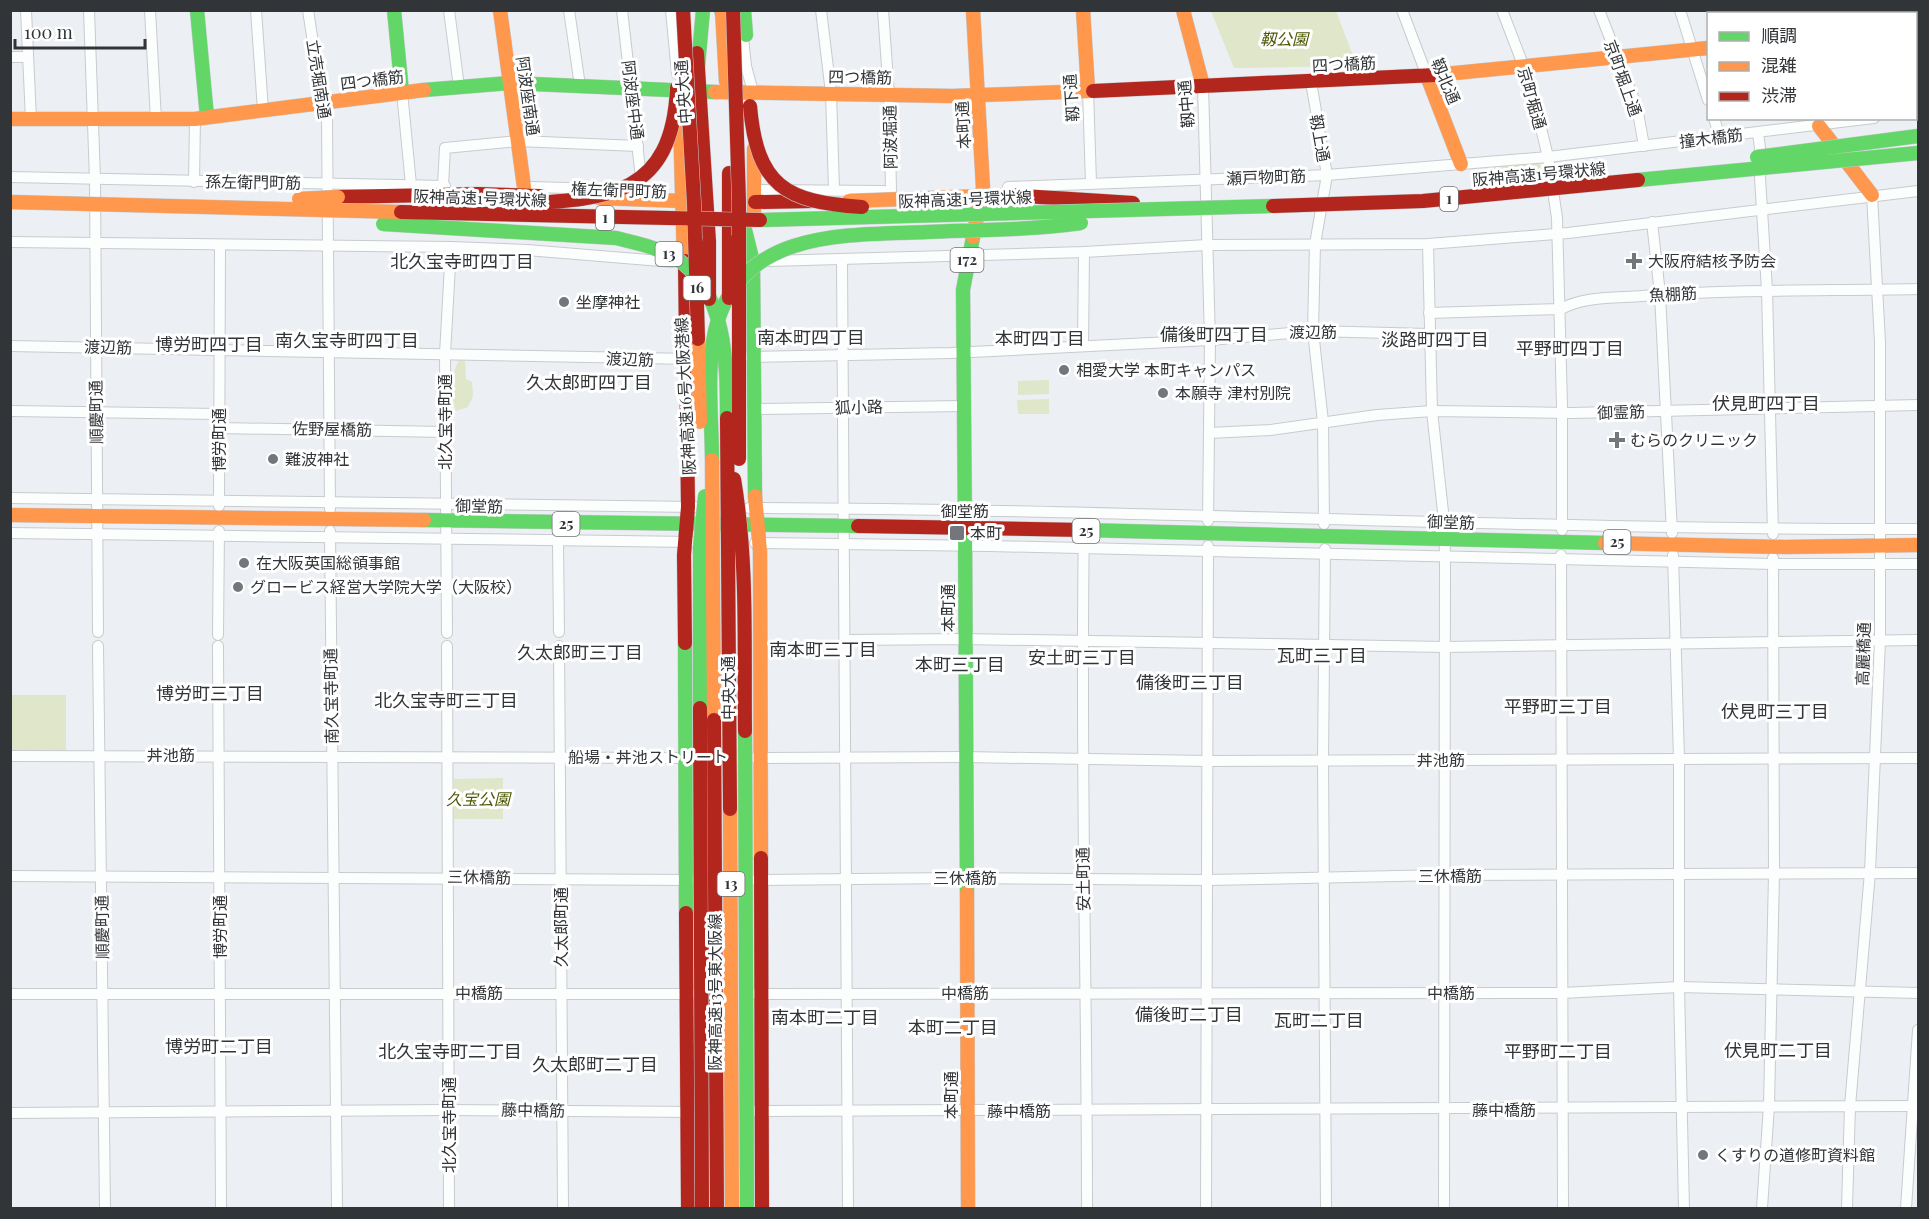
<svg xmlns="http://www.w3.org/2000/svg" width="1929" height="1219" font-family="'Playfair Display','Noto Sans JP',serif">
<style>
.green{fill:#dfe6c9}
.lines{fill:none;stroke-linecap:round;stroke-linejoin:round}
.street-casing{stroke:#c8cbce;stroke-width:12}
.fast-casing{stroke:#c8cbce;stroke-width:15}
.slow-casing{stroke:#c8cbce;stroke-width:15}
.jam-casing{stroke:#c8cbce;stroke-width:15}
.street{stroke:#fcfdfd;stroke-width:10}
.fast{stroke:#63d668;stroke-width:14}
.slow{stroke:#ff974d;stroke-width:14}
.jam{stroke:#b3261e;stroke-width:14}
.fast-bridge-casing{stroke:#c8cbce;stroke-width:15;stroke-linecap:butt}
.slow-bridge-casing{stroke:#c8cbce;stroke-width:15;stroke-linecap:butt}
.jam-bridge-casing{stroke:#c8cbce;stroke-width:15;stroke-linecap:butt}
.fast-bridge{stroke:#63d668;stroke-width:14}
.slow-bridge{stroke:#ff974d;stroke-width:14}
.jam-bridge{stroke:#b3261e;stroke-width:14}
.poi-dot{fill:#73767a;stroke:#fff;stroke-width:2}
.labels{text-anchor:middle;stroke-width:6;stroke-linejoin:round;paint-order:stroke}
.shield{fill:#fff;stroke:#707274;stroke-width:1.5}
.shield-label{font-size:15px;font-weight:bold;fill:#323538}
.park-label{font-size:16px;font-style:italic;fill:#505804;stroke:#fff}
.street-label{font-size:16px;fill:#323538;stroke:#fff}
.poi-label{font-size:16px;fill:#323538;stroke:#fff;text-anchor:start}
.neighbourhood-label{font-size:18px;fill:#323538;stroke:#fff}
</style>
<rect width="100%" height="100%" fill="#ecf0f4"/>
<g class="green">
<polygon points="1211,11 1336,11 1357,66 1234,68"/>
<polygon points="1540,163 1542,175 1495,180 1494,167"/>
<path d="M459,360L465,361L466,379L472,382L473,396L468,407L456,411C450,396 451,374 459,360Z"/>
<polygon points="1049,380 1049,394 1018,395 1018,381"/>
<polygon points="1049,399 1049,414 1018,414 1017,400"/>
<polygon points="10,695 66,695 66,750 11,751"/>
<polygon points="503,778 503,819 454,819 454,779"/>
</g>
<g class="lines">
<g class="street-casing">
<g id="street">
<polyline points="26,10 31,120"/>
<polyline points="89,10 95,180 98,632"/>
<polyline points="150,10 156,120"/>
<polyline points="256,10 263,110"/>
<polyline points="308,10 322,102 327,115 330,509"/>
<polyline points="449,10 459,87"/>
<polyline points="569,10 580,86"/>
<polyline points="622,10 641,178"/>
<polyline points="671,10 677,74"/>
<polyline points="821,10 831,93 834,189"/>
<polyline points="883,10 889,95 891,191"/>
<polyline points="1402,10 1427,76"/>
<polyline points="1502,10 1530,83 1548,157 1557,218 1562,406 1562,530"/>
<polyline points="1599,10 1637,107 1644,146"/>
<polyline points="1680,10 1708,100"/>
<polyline points="1786,10 1787,14"/>
<polyline points="1880,10 1881,14"/>
<polyline points="743,38 746,66 753,92"/>
<polyline points="10,57 28,57"/>
<polyline points="1311,82 1327,175 1315,244 1313,331 1323,422 1324,524"/>
<polyline points="1203,86 1210,340 1208,521"/>
<polyline points="1088,90 1091,183"/>
<polyline points="402,92 411,185"/>
<polyline points="1916,113 1918,113"/>
<polyline points="1714,118 1720,138"/>
<polyline points="1758,133 1762,163 1760,178 1767,290 1773,534"/>
<polyline points="10,177 445,186"/>
<polyline points="194,182 195,119"/>
<polyline points="443,185 445,148 518,141 638,146"/>
<polyline points="530,187 607,189"/>
<polyline points="1008,187 1327,175 1548,157 1874,118"/>
<polyline points="754,190 884,191"/>
<polyline points="1652,222 1660,294 1672,533"/>
<polyline points="10,242 451,247 527,250 673,262"/>
<polyline points="1428,244 1432,411 1444,521 1445,556 1444,1208"/>
<polyline points="842,260 848,1208"/>
<polyline points="769,261 1084,252 1207,245 1428,244 1568,233 1918,191"/>
<path d="M1429,313L1561,309C1584,296 1616,298 1642,296C1734,289 1826,291 1918,289"/>
<polyline points="10,346 692,359"/>
<polyline points="1083,346 1084,252"/>
<polyline points="749,357 951,353 1210,340 1313,331 1429,334"/>
<polyline points="754,409 963,406"/>
<polyline points="10,411 219,414"/>
<polyline points="219,428 445,432"/>
<polyline points="1209,433 1270,430 1377,415 1432,411 1571,413 1918,405"/>
<polyline points="10,498 695,507"/>
<polyline points="219,506 220,245"/>
<path d="M749,508C1139,509 1529,530 1918,529"/>
<path d="M1084,526C1080,753 1087,981 1087,1208"/>
<polyline points="330,531 337,1208"/>
<polyline points="10,533 692,542"/>
<polyline points="558,540 559,632"/>
<polyline points="755,543 990,546 1774,564 1918,564"/>
<polyline points="1325,549 1323,760 1326,1208"/>
<polyline points="1561,555 1563,1208"/>
<polyline points="1673,555 1679,759 1679,987 1684,1208"/>
<polyline points="447,633 445,354 451,247"/>
<polyline points="218,635 219,531"/>
<polyline points="845,640 964,639 1446,647 1918,640"/>
<polyline points="98,646 105,1208"/>
<polyline points="218,646 221,1208"/>
<polyline points="447,646 449,1208"/>
<polyline points="559,646 563,1208"/>
<polyline points="10,756 691,758"/>
<polyline points="755,758 964,757 1207,761 1918,758"/>
<polyline points="10,876 691,880"/>
<polyline points="755,880 951,878 1208,880 1443,875 1918,873"/>
<polyline points="10,994 691,994"/>
<polyline points="755,994 1562,993 1679,987 1918,993"/>
<polyline points="755,1111 1918,1106"/>
<polyline points="10,1113 449,1110 694,1112"/>
<polyline points="1206,1208 1208,546"/>
<polyline points="1762,1208 1769,1106 1774,874 1773,558"/>
<polyline points="1847,1208 1850,1106 1870,872 1880,640 1880,342 1872,195"/>
<polyline points="1906,1208 1918,1030"/>
</g>
</g>
<g class="fast-casing">
<g id="fast">
<polyline points="197,10 207,117"/>
<polyline points="394,10 402,92"/>
<polyline points="721,10 722,13"/>
<polyline points="744,10 746,35"/>
<polyline points="698,66 703,10"/>
<polyline points="424,90 510,83 715,92"/>
<polyline points="744,226 753,262 755,496"/>
<polyline points="424,520 858,526"/>
<polyline points="965,528 967,893"/>
<polyline points="965,528 963,290 973,237"/>
<polyline points="1083,530 1605,543"/>
<polyline points="685,643 686,913"/>
</g>
</g>
<g class="slow-casing">
<g id="slow">
<polyline points="500,10 524,187"/>
<polyline points="722,10 726,81"/>
<polyline points="973,10 983,188 973,237"/>
<polyline points="1083,10 1088,90"/>
<polyline points="1183,10 1203,86"/>
<polyline points="1435,75 1708,48"/>
<polyline points="1427,76 1461,164"/>
<polyline points="715,92 952,96 1093,91"/>
<polyline points="10,119 195,119 424,90"/>
<polyline points="680,119 684,263"/>
<polyline points="1819,126 1872,195"/>
<polyline points="754,149 754,212"/>
<polyline points="599,198 683,201"/>
<polyline points="755,496 760,551 761,858"/>
<polyline points="10,515 424,520"/>
<polyline points="1605,543 1785,547 1918,545"/>
<polyline points="967,893 968,1208"/>
</g>
</g>
<g class="jam-casing">
<g id="jam">
<polyline points="1916,26 1918,26"/>
<polyline points="697,53 709,242"/>
<polyline points="1093,91 1435,75"/>
<polyline points="729,173 729,242"/>
<polyline points="1010,195 1133,203"/>
<polyline points="338,197 478,194 540,196"/>
<polyline points="755,202 812,201"/>
<polyline points="858,526 1083,530"/>
<polyline points="685,643 684,555 688,507 685,261"/>
<polyline points="761,858 762,1208"/>
<polyline points="686,913 688,1208"/>
</g>
</g>
<use href="#street" class="street"/>
<use href="#fast" class="fast"/>
<use href="#slow" class="slow"/>
<use href="#jam" class="jam"/>
<g class="fast-bridge-casing">
<g id="fast-bridge">
<polyline points="1757,157 1918,136"/>
<polyline points="1638,180 1918,153"/>
<polyline points="760,220 1273,206"/>
<path d="M383,224L616,238C636,243 656,247 674,257C727,289 727,364 727,418"/>
<path d="M712,460C712,418 705,360 718,320C747,229 849,235 927,232C978,230 1030,230 1081,223"/>
<polyline points="700,708 700,547 705,496"/>
<polyline points="745,731 747,1208"/>
</g>
</g>
<g class="slow-bridge-casing">
<g id="slow-bridge">
<polyline points="299,199 338,197"/>
<polyline points="849,201 1010,195"/>
<polyline points="10,202 401,212"/>
<polyline points="698,339 700,422"/>
<polyline points="712,460 714,720"/>
<polyline points="730,809 732,1208"/>
</g>
</g>
<g class="jam-bridge-casing">
<g id="jam-bridge">
<polyline points="683,10 694,203 698,339"/>
<polyline points="733,10 739,202 739,459"/>
<path d="M750,106C757,186 785,202 862,207"/>
<path d="M518,204C607,199 672,197 677,88"/>
<polyline points="1273,206 1423,201 1638,180"/>
<polyline points="401,212 760,220"/>
<polyline points="709,242 709,299"/>
<polyline points="729,242 729,298"/>
<polyline points="727,418 730,809"/>
<path d="M734,479C748,562 744,647 745,731"/>
<polyline points="700,708 702,1208"/>
<polyline points="714,720 717,1208"/>
</g>
</g>
<use href="#fast-bridge" class="fast-bridge"/>
<use href="#slow-bridge" class="slow-bridge"/>
<use href="#jam-bridge" class="jam-bridge"/>
</g>
<g class="poi-dot">
<path d="M1631 252h6v6h6v6h-6v6h-6v-6h-6v-6h6z"/>
<circle cx="564" cy="302" r="6"/>
<circle cx="1064" cy="370" r="6"/>
<circle cx="1163" cy="393" r="6"/>
<path d="M1614 431h6v6h6v6h-6v6h-6v-6h-6v-6h6z"/>
<circle cx="273" cy="459" r="6"/>
<rect x="949" y="525" width="16" height="16" rx="3"/>
<circle cx="244" cy="563" r="6"/>
<circle cx="238" cy="587" r="6"/>
<circle cx="1703" cy="1155" r="6"/>
</g>
<g class="labels">
<g class="shield">
<rect x="1440" y="187" width="18" height="24" rx="4.5"/>
<rect x="596" y="206" width="18" height="24" rx="4.5"/>
<rect x="655.5" y="242" width="27" height="24" rx="4.5"/>
<rect x="950.5" y="248" width="33" height="24" rx="4.5"/>
<rect x="683.5" y="276" width="27" height="24" rx="4.5"/>
<rect x="552.5" y="512" width="27" height="24" rx="4.5"/>
<rect x="1072.5" y="519" width="27" height="24" rx="4.5"/>
<rect x="1603.5" y="530" width="27" height="24" rx="4.5"/>
<rect x="717.5" y="872" width="27" height="24" rx="4.5"/>
</g>
<g class="shield-label">
<text x="1449" y="204">1</text>
<text x="605" y="223">1</text>
<text x="669" y="259">13</text>
<text x="967" y="265">172</text>
<text x="697" y="293">16</text>
<text x="566" y="529">25</text>
<text x="1086" y="536">25</text>
<text x="1617" y="547">25</text>
<text x="731" y="889">13</text>
</g>
<g class="park-label">
<text x="1284" y="45">靱公園</text>
<text x="478" y="805">久宝公園</text>
</g>
<g class="street-label">
<text transform="translate(1344 64) rotate(-3)" y="6">四つ橋筋</text>
<text transform="translate(860 77) rotate(1)" y="6">四つ橋筋</text>
<text transform="translate(1623 78) rotate(70)" y="6">京町堀上通</text>
<text transform="translate(319 79) rotate(81)" y="6">立売堀南通</text>
<text transform="translate(372 80) rotate(-7)" y="6">四つ橋筋</text>
<text transform="translate(1446 81) rotate(67)" y="6">靱北通</text>
<text transform="translate(683 92) rotate(-94)" y="6">中央大通</text>
<text transform="translate(528 96) rotate(82)" y="6">阿波座南通</text>
<text transform="translate(1071 98) rotate(-94)" y="6">靱下通</text>
<text transform="translate(1532 98) rotate(74)" y="6">京町堀通</text>
<text transform="translate(633 100) rotate(83)" y="6">阿波座中通</text>
<text transform="translate(1186 104) rotate(-95)" y="6">靱中通</text>
<text transform="translate(963 125) rotate(-93)" y="6">本町通</text>
<text transform="translate(890 137) rotate(-91)" y="6">阿波堀通</text>
<text transform="translate(1320 138) rotate(80)" y="6">靱上通</text>
<text transform="translate(1711 138) rotate(-7)" y="6">撞木橋筋</text>
<text transform="translate(1539 174) rotate(-5)" y="6">阪神高速1号環状線</text>
<text transform="translate(1266 177) rotate(-2)" y="6">瀬戸物町筋</text>
<text transform="translate(253 182) rotate(1)" y="6">孫左衛門町筋</text>
<text transform="translate(619 190) rotate(2)" y="6">権左衛門町筋</text>
<text transform="translate(480 198) rotate(2)" y="6">阪神高速1号環状線</text>
<text transform="translate(965 199) rotate(-2)" y="6">阪神高速1号環状線</text>
<text transform="translate(1673 294) rotate(-3)" y="6">魚棚筋</text>
<text x="1313" y="338">渡辺筋</text>
<text transform="translate(108 347) rotate(1)" y="6">渡辺筋</text>
<text transform="translate(630 359) rotate(2)" y="6">渡辺筋</text>
<text transform="translate(685 396) rotate(-93)" y="6">阪神高速16号大阪港線</text>
<text transform="translate(859 407) rotate(-1)" y="6">狐小路</text>
<text transform="translate(96 412) rotate(-91)" y="6">順慶町通</text>
<text transform="translate(1621 412) rotate(-2)" y="6">御霊筋</text>
<text transform="translate(445 422) rotate(-90)" y="6">北久宝寺町通</text>
<text transform="translate(332 429) rotate(1)" y="6">佐野屋橋筋</text>
<text transform="translate(219 440) rotate(-90)" y="6">博労町通</text>
<text transform="translate(479 506) rotate(1)" y="6">御堂筋</text>
<text x="965" y="517">御堂筋</text>
<text transform="translate(1451 522) rotate(2)" y="6">御堂筋</text>
<text transform="translate(948 608) rotate(-90)" y="6">本町通</text>
<text transform="translate(1863 654) rotate(-88)" y="6">高麗橋通</text>
<text transform="translate(728 688) rotate(-90)" y="6">中央大通</text>
<text transform="translate(331 696) rotate(-91)" y="6">南久宝寺町通</text>
<text x="171" y="761">丼池筋</text>
<text x="648" y="763">船場・丼池ストリート</text>
<text x="1441" y="766">丼池筋</text>
<text x="1450" y="882">三休橋筋</text>
<text transform="translate(479 877) rotate(1)" y="6">三休橋筋</text>
<text x="965" y="884">三休橋筋</text>
<text transform="translate(1083 879) rotate(-91)" y="6">安土町通</text>
<text transform="translate(102 927) rotate(-91)" y="6">順慶町通</text>
<text transform="translate(220 927) rotate(-90)" y="6">博労町通</text>
<text transform="translate(561 927) rotate(-90)" y="6">久太郎町通</text>
<text transform="translate(715 992) rotate(-90)" y="6">阪神高速13号東大阪線</text>
<text x="479" y="999">中橋筋</text>
<text x="965" y="999">中橋筋</text>
<text x="1451" y="999">中橋筋</text>
<text transform="translate(951 1095) rotate(-90)" y="6">本町通</text>
<text transform="translate(533 1110) rotate(1)" y="6">藤中橋筋</text>
<text x="1504" y="1116">藤中橋筋</text>
<text x="1019" y="1117">藤中橋筋</text>
<text transform="translate(449 1125) rotate(-90)" y="6">北久宝寺町通</text>
</g>
<g class="poi-label">
<text x="1648" y="267">大阪府結核予防会</text>
<text x="576" y="308">坐摩神社</text>
<text x="1076" y="376">相愛大学 本町キャンパス</text>
<text x="1175" y="399">本願寺 津村別院</text>
<text x="1630" y="446">むらのクリニック</text>
<text x="285" y="465">難波神社</text>
<text x="970" y="539">本町</text>
<text x="256" y="569">在大阪英国総領事館</text>
<text x="250" y="593">グロービス経営大学院大学（大阪校）</text>
<text x="1715" y="1161">くすりの道修町資料館</text>
</g>
<g class="neighbourhood-label">
<text x="462" y="268">北久宝寺町四丁目</text>
<text x="1214" y="341">備後町四丁目</text>
<text x="811" y="344">南本町四丁目</text>
<text x="1040" y="345">本町四丁目</text>
<text x="1435" y="346">淡路町四丁目</text>
<text x="347" y="347">南久宝寺町四丁目</text>
<text x="209" y="351">博労町四丁目</text>
<text x="1570" y="355">平野町四丁目</text>
<text x="589" y="389">久太郎町四丁目</text>
<text x="1766" y="410">伏見町四丁目</text>
<text x="823" y="656">南本町三丁目</text>
<text x="580" y="659">久太郎町三丁目</text>
<text x="1322" y="662">瓦町三丁目</text>
<text x="1082" y="664">安土町三丁目</text>
<text x="960" y="671">本町三丁目</text>
<text x="1190" y="689">備後町三丁目</text>
<text x="210" y="700">博労町三丁目</text>
<text x="446" y="707">北久宝寺町三丁目</text>
<text x="1558" y="713">平野町三丁目</text>
<text x="1775" y="718">伏見町三丁目</text>
<text x="1189" y="1021">備後町二丁目</text>
<text x="825" y="1024">南本町二丁目</text>
<text x="1319" y="1027">瓦町二丁目</text>
<text x="953" y="1034">本町二丁目</text>
<text x="219" y="1053">博労町二丁目</text>
<text x="1778" y="1057">伏見町二丁目</text>
<text x="450" y="1058">北久宝寺町二丁目</text>
<text x="1558" y="1058">平野町二丁目</text>
<text x="595" y="1071">久太郎町二丁目</text>
</g>
</g>
<rect width="1929" height="1219" fill="none" stroke="#323538" stroke-width="24"/>
<rect x="1707" y="12" width="210" height="108" fill="#ffffff" stroke="#adaeaf" stroke-width="1.5"/>
<rect x="1719" y="32" width="30" height="9" fill="#63d668" stroke="#adaeaf" stroke-width="1.5"/>
<text x="1761" y="42" font-size="18" fill="#323538">順調</text>
<rect x="1719" y="62" width="30" height="9" fill="#ff974d" stroke="#adaeaf" stroke-width="1.5"/>
<text x="1761" y="72" font-size="18" fill="#323538">混雑</text>
<rect x="1719" y="92" width="30" height="9" fill="#b3261e" stroke="#adaeaf" stroke-width="1.5"/>
<text x="1761" y="102" font-size="18" fill="#323538">渋滞</text>
<path d="M15 39v9h130v-9" fill="none" stroke="#323538" stroke-width="3"/>
<text x="24" y="39" font-size="18" fill="#323538" stroke="#ffffff" stroke-width="4.5" paint-order="stroke">100 m</text>
</svg>
